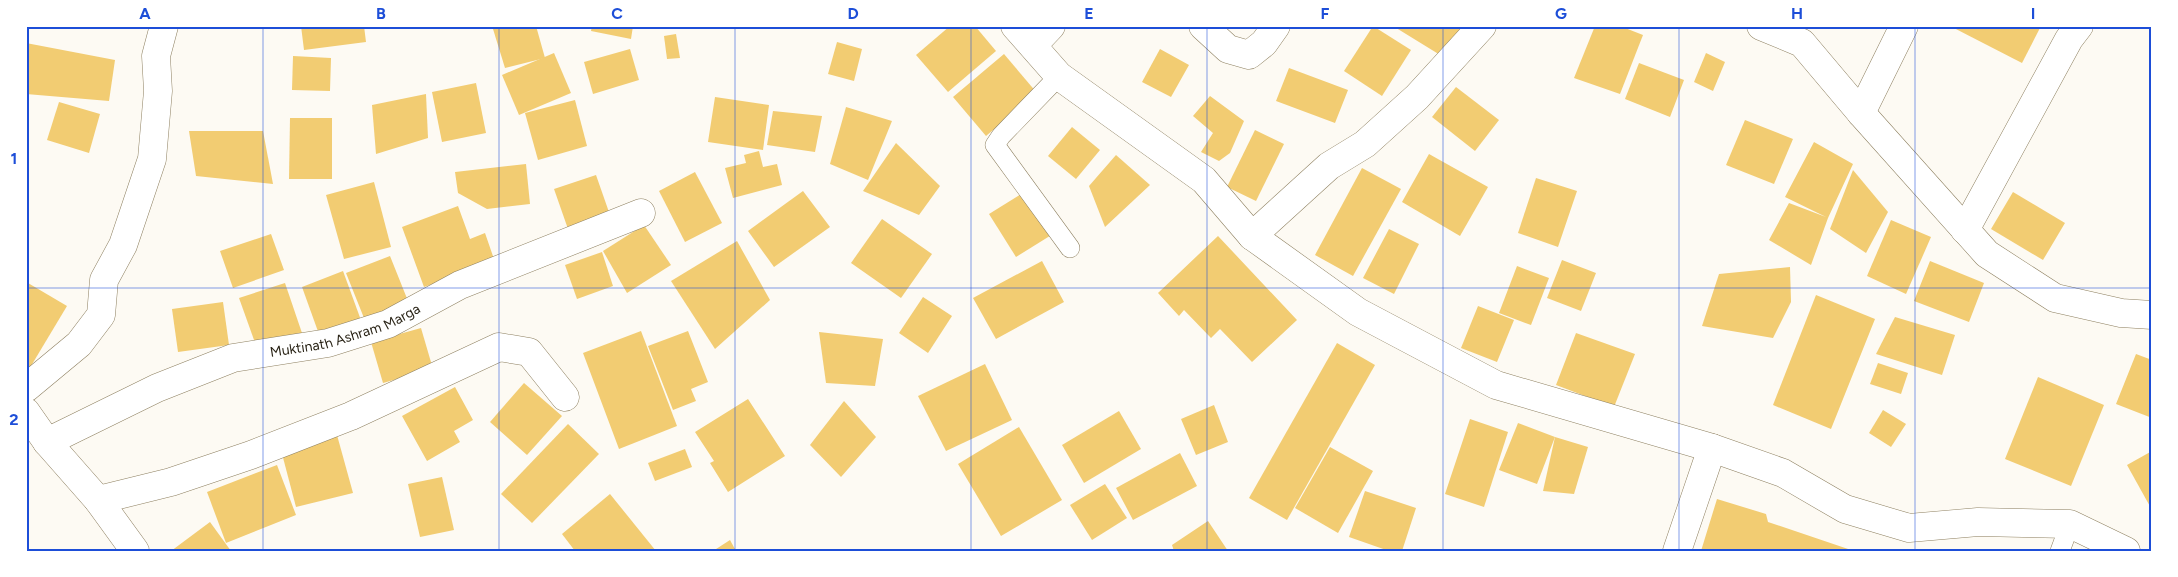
<svg xmlns="http://www.w3.org/2000/svg" width="2178" height="577" font-family="Figtree,sans-serif">
<style>
.building{fill:#f2cc72}
.lines{fill:none;stroke-linecap:round;stroke-linejoin:round}
.service-casing{stroke:#8e8061;stroke-width:20}
.minor-casing{stroke:#8e8061;stroke-width:29}
.service{stroke:#fff;stroke-width:19}
.minor{stroke:#fff;stroke-width:28}
.grid{fill:none;stroke:#1d4ed8;stroke-width:1;stroke-opacity:0.55}
.labels{text-anchor:middle;stroke-width:4;stroke-linejoin:round;paint-order:stroke}
.street-label{font-size:14px;fill:#2a2417;stroke:#fff}
.neatline{fill:none;stroke:#1d4ed8;stroke-width:2}
.grid-label{font-size:16px;text-anchor:middle;font-weight:bold;fill:#1d4ed8}
</style>
<rect width="100%" height="100%" fill="#fdfaf3"/>
<g class="building">
<polygon points="301,26 364,26 366,42 304,50"/>
<polygon points="502,26 536,26 545,58 505,68 493,29"/>
<polygon points="592,26 633,26 631,39 591,31"/>
<polygon points="950,26 975,26 996,51 948,92 916,55"/>
<polygon points="1373,26 1411,50 1382,96 1344,71"/>
<polygon points="1393,26 1464,26 1445,58"/>
<polygon points="1595,26 1620,26 1643,35 1620,94 1574,78"/>
<polygon points="1950,26 2041,26 2022,63"/>
<polygon points="676,34 680,58 667,59 664,36"/>
<polygon points="837,42 862,49 854,81 828,74"/>
<polygon points="26,43 115,60 109,101 26,94"/>
<polygon points="630,49 639,80 593,94 584,62"/>
<polygon points="1160,49 1189,65 1171,97 1142,82"/>
<polygon points="554,53 571,93 519,115 502,75"/>
<polygon points="1706,53 1725,62 1713,91 1694,82"/>
<polygon points="1004,54 1037,93 986,136 953,97"/>
<polygon points="293,56 331,58 330,91 292,90"/>
<polygon points="1639,63 1684,80 1670,117 1625,99"/>
<polygon points="1289,68 1348,90 1335,123 1276,101"/>
<polygon points="476,83 486,133 442,142 432,92"/>
<polygon points="1456,87 1499,120 1475,151 1432,117"/>
<polygon points="426,94 428,138 376,154 372,105"/>
<polygon points="1210,96 1244,121 1230,153 1219,161 1201,152 1213,133 1193,116"/>
<polygon points="715,97 769,105 763,150 708,142"/>
<polygon points="575,100 587,146 538,160 525,113"/>
<polygon points="59,102 100,114 89,153 47,140"/>
<polygon points="846,107 892,121 868,180 830,164"/>
<polygon points="773,111 822,116 815,152 767,145"/>
<polygon points="290,118 332,118 332,179 289,179"/>
<polygon points="1745,120 1793,139 1774,184 1726,165"/>
<polygon points="1072,127 1100,150 1076,179 1048,156"/>
<polygon points="1255,130 1284,144 1256,201 1227,187"/>
<polygon points="189,131 263,131 273,184 196,176"/>
<polygon points="1814,142 1853,164 1828,218 1811,265 1769,240 1789,203 1826,217 1785,197"/>
<polygon points="896,143 940,186 919,215 863,191"/>
<polygon points="759,151 763,167 777,164 782,185 733,198 725,168 746,163 744,155"/>
<polygon points="1429,154 1488,187 1460,236 1402,202"/>
<polygon points="1116,155 1150,185 1105,227 1089,186"/>
<polygon points="526,164 530,204 487,209 458,193 455,172"/>
<polygon points="1362,168 1401,189 1353,276 1315,255"/>
<polygon points="1853,170 1888,212 1866,253 1830,229"/>
<polygon points="695,172 722,223 685,242 659,191"/>
<polygon points="596,175 610,215 568,229 554,189"/>
<polygon points="1536,178 1577,191 1558,247 1518,233"/>
<polygon points="374,182 391,247 344,259 326,195"/>
<polygon points="803,191 830,227 774,267 748,231"/>
<polygon points="1026,191 1053,234 1016,257 989,214"/>
<polygon points="2013,192 2065,223 2043,260 1991,229"/>
<polygon points="458,206 470,239 485,233 495,262 424,287 402,227"/>
<polygon points="882,219 932,254 901,298 851,263"/>
<polygon points="1891,220 1931,237 1906,294 1867,276"/>
<polygon points="644,225 671,265 627,293 603,251"/>
<polygon points="1389,229 1419,244 1394,294 1363,278"/>
<polygon points="271,234 284,270 233,288 220,251"/>
<polygon points="1218,236 1297,320 1252,362 1220,329 1211,338 1184,310 1179,316 1158,293"/>
<polygon points="737,241 770,300 715,349 671,281"/>
<polygon points="602,252 613,286 577,299 565,265"/>
<polygon points="390,256 410,306 366,323 346,273"/>
<polygon points="1562,260 1596,273 1581,311 1547,298"/>
<polygon points="1042,261 1064,302 996,339 973,298"/>
<polygon points="1930,261 1984,283 1969,322 1914,301"/>
<polygon points="1517,266 1549,278 1531,325 1499,313"/>
<polygon points="1790,267 1791,302 1773,338 1702,326 1719,274"/>
<polygon points="343,271 362,323 320,337 302,287"/>
<polygon points="28,283 67,306 28,371 26,370 26,286"/>
<polygon points="285,283 303,336 258,351 239,298"/>
<polygon points="1816,295 1875,319 1831,429 1773,405"/>
<polygon points="923,297 952,316 928,353 899,333"/>
<polygon points="223,302 229,345 178,352 172,309"/>
<polygon points="1478,306 1514,320 1497,362 1461,348"/>
<polygon points="1895,317 1955,335 1942,375 1876,354"/>
<polygon points="421,328 433,369 383,383 371,342"/>
<polygon points="641,331 677,426 619,449 583,353"/>
<polygon points="688,331 708,382 691,389 696,401 673,410 648,346"/>
<polygon points="819,332 883,339 875,386 826,383"/>
<polygon points="1576,333 1635,354 1614,407 1556,385"/>
<polygon points="1337,343 1375,365 1287,520 1249,498"/>
<polygon points="2136,354 2152,360 2152,418 2116,404"/>
<polygon points="1878,363 1908,373 1901,394 1870,384"/>
<polygon points="985,364 1012,420 946,451 918,396"/>
<polygon points="2038,377 2104,405 2071,486 2005,459"/>
<polygon points="524,383 562,416 527,455 490,422"/>
<polygon points="455,387 473,420 454,431 460,442 427,461 402,416"/>
<polygon points="748,399 785,456 728,492 710,463 714,461 695,432"/>
<polygon points="844,401 876,437 841,477 810,445"/>
<polygon points="1214,405 1228,442 1196,455 1181,419"/>
<polygon points="1883,410 1906,424 1891,447 1869,433"/>
<polygon points="1119,411 1141,449 1084,483 1062,445"/>
<polygon points="1470,419 1508,432 1484,507 1445,494"/>
<polygon points="1518,423 1555,437 1537,484 1499,470"/>
<polygon points="568,424 599,454 532,523 501,494"/>
<polygon points="1019,427 1062,500 1001,536 958,464"/>
<polygon points="337,435 353,493 296,507 281,450"/>
<polygon points="1555,437 1588,447 1574,494 1543,491"/>
<polygon points="1330,447 1373,471 1338,533 1295,508"/>
<polygon points="685,449 692,467 655,481 648,463"/>
<polygon points="2152,451 2152,510 2127,465"/>
<polygon points="1180,453 1197,486 1133,520 1116,488"/>
<polygon points="277,465 296,515 226,543 207,492"/>
<polygon points="442,477 454,530 420,537 408,484"/>
<polygon points="1105,484 1127,518 1092,540 1070,505"/>
<polygon points="1365,491 1416,508 1402,551 1389,551 1349,537"/>
<polygon points="610,494 656,551 575,551 562,534"/>
<polygon points="1717,499 1766,514 1768,522 1854,551 1701,551"/>
<polygon points="1208,521 1228,551 1174,551 1172,545"/>
<polygon points="210,522 231,551 171,551"/>
<polygon points="730,540 736,551 713,551"/>
</g>
<g class="lines">
<g class="service-casing">
<g id="service">
<polyline points="1059,76 1001,136 995,145 1070,248"/>
<polyline points="2060,551 2070,524"/>
</g>
</g>
<g class="minor-casing">
<g id="minor">
<polyline points="1015,26 1059,76 1204,180 1252,236 1358,312 1496,385 1712,448 1783,473 1845,509 1909,528 1978,522 2070,524 2126,551"/>
<polyline points="1203,26 1228,49 1249,55 1264,43 1276,26"/>
<polyline points="1761,26 1802,43 1861,113 1987,254 2055,298 2121,313 2152,315"/>
<polyline points="1033,45 1051,26"/>
<polyline points="1861,113 1904,26"/>
<polyline points="1965,230 2069,39 2079,26"/>
<polyline points="1252,236 1329,166 1365,144 1417,97 1482,26"/>
<polyline points="26,388 79,344 101,315 104,280 123,245 152,159 158,91 156,56 164,26"/>
<polyline points="26,412 47,442 98,500 135,551"/>
<path id="s1" d="M47,442L157,388L233,358L328,343L388,324L460,285L641,213"/>
<polyline points="98,500 171,482 251,455 351,416 499,347 529,352 565,397"/>
<polyline points="1677,551 1712,448"/>
</g>
</g>
<use href="#service" class="service"/>
<use href="#minor" class="minor"/>
</g>
<path class="grid" d="M263,26V551M499,26V551M735,26V551M971,26V551M1207,26V551M1443,26V551M1679,26V551M1915,26V551M26,288H2152"/>
<g class="labels">
<g class="street-label">
<text dy="5" stroke="none"><textPath href="#s1" startOffset="320">Muktinath Ashram Marga</textPath></text>
</g>
</g>
<rect width="2178" height="577" fill="none" stroke="#ffffff" stroke-width="55"/>
<rect x="28" y="28" width="2122" height="522" class="neatline"/>
<g class="grid-label">
<text x="145" y="19">A</text>
<text x="381" y="19">B</text>
<text x="617" y="19">C</text>
<text x="853" y="19">D</text>
<text x="1089" y="19">E</text>
<text x="1325" y="19">F</text>
<text x="1561" y="19">G</text>
<text x="1797" y="19">H</text>
<text x="2033" y="19">I</text>
<text x="14" y="164">1</text>
<text x="14" y="425">2</text>
</g>
</svg>
